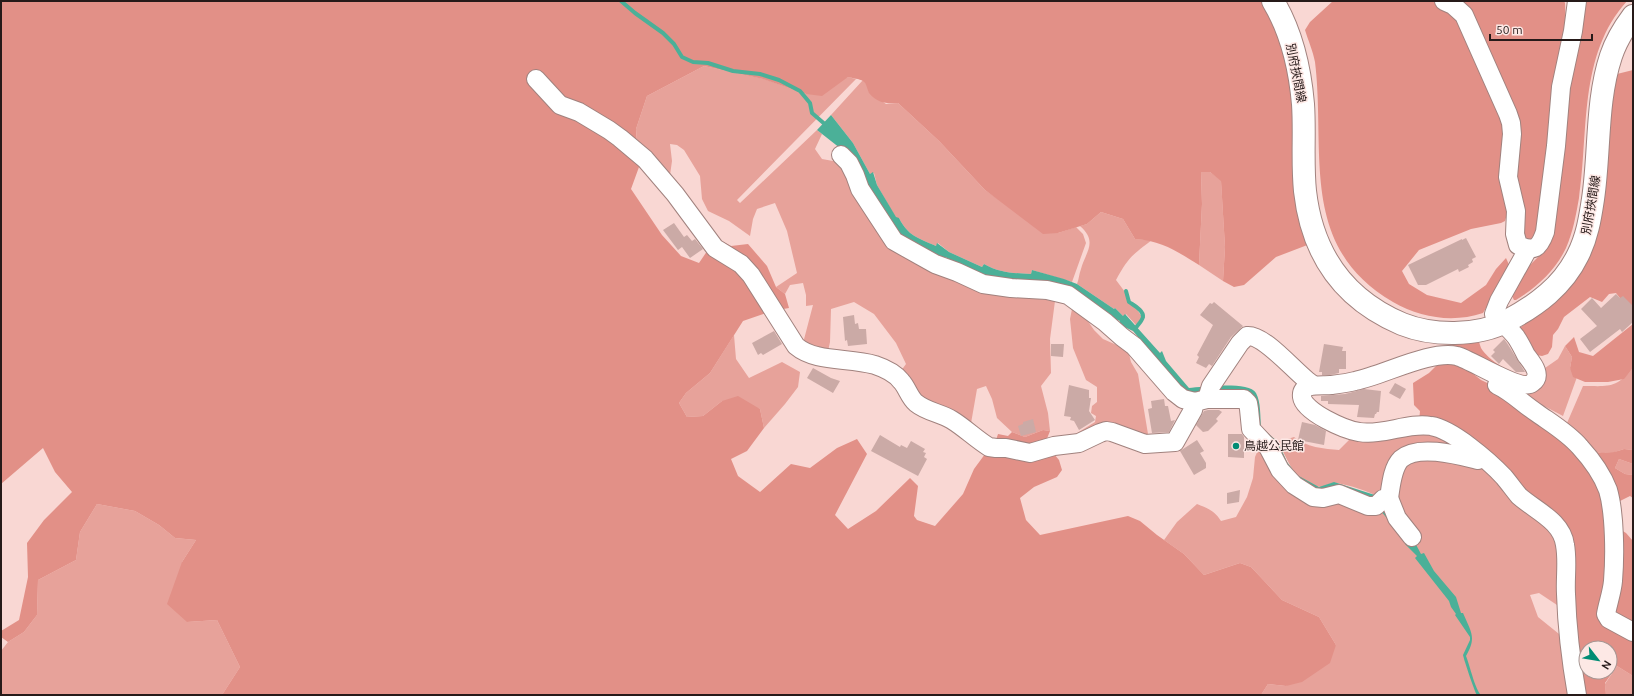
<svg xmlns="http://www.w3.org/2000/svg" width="1634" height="696" font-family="Ubuntu,'Noto Sans JP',sans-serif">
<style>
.green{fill:#e7a29a}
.forest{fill:#e29087;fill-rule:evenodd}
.water{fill:#4bb098}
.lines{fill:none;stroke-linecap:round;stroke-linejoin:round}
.stream{stroke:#4bb098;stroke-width:4}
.building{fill:#cbaaa6}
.minor-casing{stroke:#a1827e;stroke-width:20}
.major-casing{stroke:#a1827e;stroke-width:24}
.minor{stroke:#fff;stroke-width:18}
.major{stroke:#fff;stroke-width:22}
.poi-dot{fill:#018c74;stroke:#fde8e5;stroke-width:1.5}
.labels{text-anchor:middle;stroke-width:3;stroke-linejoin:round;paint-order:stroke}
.street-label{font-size:12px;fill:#261a19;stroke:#fde8e5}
.poi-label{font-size:12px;fill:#261a19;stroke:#fde8e5;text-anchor:start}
</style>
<rect width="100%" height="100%" fill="#f9d7d3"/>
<g class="green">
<polygon points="704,66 764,79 806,94 848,77 856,79 737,200 740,203 817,130 822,134 815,149 822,159 833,161 839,159 872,224 1014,296 1055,301 1050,339 1051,373 1041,386 1048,413 1050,431 1043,430 1025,437 1012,432 997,418 992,399 986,386 977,389 970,429 924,404 898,375 906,364 896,343 874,314 854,302 831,309 830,342 827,356 802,347 813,305 806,306 806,295 803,283 790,285 785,294 776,287 797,273 787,231 775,203 757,209 753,219 750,236 729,221 708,211 702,199 700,176 684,150 677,145 670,144 672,161 669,182 638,149 636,129 647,96"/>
<path d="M863,80L867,85L869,92L886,104L898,103L939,141L985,190L1012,209L1058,233L1076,227L1083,234L1086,243L1072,282L1032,270L1031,274C1013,273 1000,273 984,264L982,267L949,252L938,243L936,246C918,238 908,236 899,218H896L877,185L874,173L870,174L853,143L831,115Z"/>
<polygon points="1201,172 1210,172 1221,180 1225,247 1223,281 1199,265 1202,204"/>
<path d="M1101,212L1123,219L1135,239L1152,240C1132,255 1128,258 1116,280L1125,292L1128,302L1136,308L1142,317L1136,325L1126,314L1124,317L1115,308L1114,309L1077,284C1079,279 1079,274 1081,269C1086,251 1098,242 1080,226L1087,224Z"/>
<polygon points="1079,308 1094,330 1103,339 1128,350 1131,362 1138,374 1149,440 1074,435 1095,422 1096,416 1091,413 1092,406 1097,402 1097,387 1086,380 1073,348 1070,319 1072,309"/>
<polygon points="734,335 736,359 749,378 782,362 800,372 798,387 785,404 764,428 760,409 722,401 703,416 687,417 679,403 686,393 710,373"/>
<polygon points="1565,346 1572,357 1570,368 1577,377 1563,416 1506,386 1544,371 1545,368 1558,359"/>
<path d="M1633,368V450L1624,449L1612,453H1601L1585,450L1547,413L1567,423L1583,386C1609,386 1615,389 1633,368Z"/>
<path d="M1429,429L1476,458L1415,452L1381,498C1368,491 1350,485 1336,483C1331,482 1326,486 1321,487C1312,487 1299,478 1293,471L1278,442L1294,437C1305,447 1325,449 1339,450L1352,437Z"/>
<path d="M1261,443L1270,454L1325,500L1369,510L1409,457L1479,462L1558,539L1563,609L1539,593L1530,595L1538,617L1564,638L1573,695H1261L1268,684L1286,686L1336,645L1319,617L1282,600L1251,567L1240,563L1204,575L1184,554L1164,540L1177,522L1197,504C1207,508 1215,511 1221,521L1236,517L1247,497L1253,478L1255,457Z"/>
<polygon points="1619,459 1633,464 1633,475 1625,474 1615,468"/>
<polygon points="97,504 135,511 159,525 175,538 196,540 182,562 187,622 217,620 240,667 222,695 2,695 1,651 8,642 24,632 37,615 38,580 76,560 80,532"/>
<polygon points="1617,666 1633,676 1633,695 1606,695 1605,684"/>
</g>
<g class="forest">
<path d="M1,1H1261L1272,18L1288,62L1310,244L1276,257L1244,285L1234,287L1223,281L1225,247L1221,181L1210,172H1201L1202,204L1199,265C1176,251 1163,241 1135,239L1123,219L1101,212L1087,224L1058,233L1043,234L985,190L939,141L898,103C887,104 877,103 869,93C867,89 867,84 863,81C860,79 852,78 848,77L822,96L806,94L763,79L704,66L647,96L636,129L639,167L631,189L662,235L681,256L699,263L716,238L731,246L748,244L767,266L776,287L785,294L789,308L772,311L743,321L710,373L686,393L679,403L687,417L703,416L722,401L738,396L760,409L764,428L747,451L731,459L738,476L760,492L791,464L810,468L837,448L857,439L867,454L835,515L848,529L876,511L910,478L918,486L914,516L917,520L935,526L963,494L974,469L988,450L1054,454L1059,460L1062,470L1057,477L1034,487L1020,498L1026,520L1040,535L1128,516L1140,521L1157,535L1184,554L1204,575L1240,563L1251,567L1282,600L1319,617L1336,645L1330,663L1302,682L1286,686L1268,684L1261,695H222L240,667L217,620L187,622L167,604L182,562L196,540L175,538L159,525L135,511L97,504L80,532L76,560L38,580L37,615L24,632L8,642L1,637V631L19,620L28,577L27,543L44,520L72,492L55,472L43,448L1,484Z"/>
<path d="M1333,1H1430L1437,3L1460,20L1503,116L1508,211L1505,221L1501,223L1471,229L1419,250L1402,271L1409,284L1427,295L1461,303L1486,285L1496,269L1506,258L1510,267L1483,313C1453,323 1421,318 1393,302C1298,247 1326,152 1315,62C1313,51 1308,40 1305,30L1310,22Z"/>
<polygon points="1461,1 1564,1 1565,3 1566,34 1539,234 1528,243 1525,238 1523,226 1514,171 1519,144"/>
<path d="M1584,1H1627C1578,55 1589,132 1579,198C1576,215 1573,232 1566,248C1555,271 1537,287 1516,300H1514L1512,296L1524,271L1543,252Z"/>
<polygon points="1633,70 1633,315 1616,293 1609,294 1602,302 1590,297 1564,317 1558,329 1553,335 1552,347 1548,354 1542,356 1536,355 1521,331 1521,327 1555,300 1611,113 1617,74"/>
<polygon points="1633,324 1633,368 1624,379 1608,382 1585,382 1573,377 1570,368 1572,357 1565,346 1574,337 1579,352 1593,356"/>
<path d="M1478,339C1479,342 1480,345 1481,348C1488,360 1513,376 1526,375L1527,380L1452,351L1453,342Z"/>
<path d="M1452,361L1471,372L1481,380L1504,391L1590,465L1609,520L1602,617L1633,636V676L1617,666L1605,683L1606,695H1581L1570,557L1542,506L1419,422L1420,411L1414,405L1413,383L1429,373L1437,365ZM1586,648H1610V672H1586Z"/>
<polygon points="1043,430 1050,431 1046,441 1035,448 996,440 998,434 1008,436 1012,432 1025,437"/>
<path d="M1624,449L1633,450V464L1619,459L1615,468L1625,474L1633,475V498L1630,496L1620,501L1614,511L1585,450C1601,453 1608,455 1624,449Z"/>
<polygon points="1616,527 1626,533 1633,541 1633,628 1618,621 1611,605"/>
</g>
<path class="water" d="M831,115L853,143L870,174L873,172L877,185L896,217L899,218C908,236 918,238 936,246L937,243L949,252L982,267L984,264C1000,273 1013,273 1031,274L1032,270L1064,279L1077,284L1114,309L1115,308L1123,316L1125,314L1160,353L1162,351L1166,361L1189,388C1202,387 1249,381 1256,393C1261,402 1260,417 1261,427L1278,442L1287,462L1297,475L1319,487L1334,482L1375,495L1381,498L1413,539L1421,554L1424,553L1434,571L1456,597L1461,613H1463C1471,632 1477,637 1466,656C1470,666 1475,689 1481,695H1477C1475,693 1464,660 1463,655L1470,640V637L1455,615L1456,614L1451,607L1449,601L1415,558L1417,556L1405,544L1407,542L1380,510L1315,495L1257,434L1251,408L1189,396L1133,331L1118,324L1120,321L1108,316L1110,314L1087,298L1031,280L994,278L980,274L945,257H932L888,225L845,152L817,130Z"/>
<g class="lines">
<g class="stream">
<polyline points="621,1 635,13 663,33 674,44 682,57 693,62 708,63 733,71 760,74 779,80 800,91 810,103 812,113 827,126"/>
<path d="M1126,291L1129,302C1133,305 1144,310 1143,317C1142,321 1137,326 1135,329"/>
</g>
</g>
<g class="building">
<polygon points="674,223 684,237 687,235 692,241 695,239 703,249 690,258 682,247 678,250 663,230"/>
<polygon points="1466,238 1476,257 1472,259 1473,262 1468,265 1469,267 1459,272 1458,269 1426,285 1418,285 1408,265 1462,239 1462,240"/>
<polygon points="1616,294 1620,298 1623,296 1633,306 1633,322 1622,332 1620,329 1590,352 1580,339 1597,326 1581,309 1592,298 1601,308"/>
<polygon points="1214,302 1243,326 1231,337 1212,366 1209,364 1206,368 1196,363 1199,357 1197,355 1213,325 1200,315 1210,303 1212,304"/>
<polygon points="854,315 855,324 858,323 859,329 866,329 867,344 848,346 847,340 845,341 843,317"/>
<polygon points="774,331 782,344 763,355 761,353 758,355 752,343"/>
<polygon points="1504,339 1507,343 1525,372 1516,372 1503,359 1499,364 1491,356 1495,352 1493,350"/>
<polygon points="1051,344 1064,344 1063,357 1051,356"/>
<polygon points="1324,344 1343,347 1342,351 1346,351 1346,369 1339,369 1339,373 1330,375 1322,375 1322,372 1319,372"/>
<polygon points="813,368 831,378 840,381 833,393 807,378"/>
<polygon points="1395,383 1406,389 1400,399 1389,393"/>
<polygon points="1069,385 1089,390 1089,398 1091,398 1089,411 1095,420 1079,430 1074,421 1070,420 1071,417 1064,416"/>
<polygon points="1364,389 1381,391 1379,412 1377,412 1376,414 1375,414 1374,418 1357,417 1359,405 1328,404 1328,401 1321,401 1321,396 1345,394"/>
<polygon points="1164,399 1165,406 1168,406 1171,421 1175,420 1169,432 1152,433 1148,409 1152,408 1151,401"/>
<polygon points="1208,410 1219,410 1222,412 1216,419 1218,421 1208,431 1203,432 1196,425 1204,411"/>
<polygon points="1033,419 1036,432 1021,436 1018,426 1023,424 1023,422"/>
<polygon points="1302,422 1315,425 1326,431 1324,445 1298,440"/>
<polygon points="1228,434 1242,434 1244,437 1244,458 1228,457"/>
<polygon points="880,435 900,447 901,445 907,448 911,441 925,449 923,452 926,453 924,457 927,459 918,476 871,451"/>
<polygon points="1197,440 1204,451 1200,453 1206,463 1206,468 1194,475 1180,451"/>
<polygon points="1240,490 1239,502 1227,504 1227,493"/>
</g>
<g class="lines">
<g class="minor-casing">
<g id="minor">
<path d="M1444,1L1453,5L1464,15L1508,114L1511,123L1512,134L1508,177L1516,211L1515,234L1518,245C1534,252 1539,249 1545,232L1556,146L1561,87L1573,31L1577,1"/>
<path d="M536,79L560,105L579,112L609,130L620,138L645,159L675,194L715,248L741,264L751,275L796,346C816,363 849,357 875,365C884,368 895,373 901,381C907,387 909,397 916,403C927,412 941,413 952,420C965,428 976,439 989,447L996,448H1006L1030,453L1054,446L1079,443L1100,433L1106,431L1112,432L1145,444L1175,442L1193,410L1195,402L1207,399L1211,386L1240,343L1247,336C1265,334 1297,375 1313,385"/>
<polyline points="841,155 849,163 855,175 860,189 894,241 935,264 957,272 983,284 1011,288 1047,290 1068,295 1105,322 1122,337 1134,346 1174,392 1183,399 1195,402"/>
<path d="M1528,249L1499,301L1494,314C1501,322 1510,329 1516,337C1520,343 1523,349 1526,355C1532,363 1543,375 1532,383C1520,392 1472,360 1457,356C1430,350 1384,375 1355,381C1348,383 1339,384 1331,385C1322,386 1300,382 1302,397C1304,412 1345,430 1359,432C1383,436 1408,422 1431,426C1452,429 1489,461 1504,477C1509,483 1514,490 1519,496C1536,511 1562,521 1565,545C1568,561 1565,578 1566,594C1567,628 1571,661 1577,695"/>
<path d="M1497,385C1512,392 1523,404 1537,413C1551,423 1568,433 1580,447C1591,459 1602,474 1608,490C1615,514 1615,557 1613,581C1612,592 1608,603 1606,614L1609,619L1633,632"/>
<path d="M1207,399H1244L1248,403L1249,409L1251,429L1268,447L1280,470L1294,485L1313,497L1323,498L1339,494L1368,506H1376L1383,499L1389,498C1391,486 1392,468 1401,459C1418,444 1458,455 1478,460L1482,458"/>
<polyline points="1389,498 1397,518 1412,537"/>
</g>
</g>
<g class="major-casing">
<path id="major" d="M1273,1C1291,31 1300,69 1303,104C1305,132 1302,162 1305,191C1312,253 1343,299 1402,324C1432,336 1477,337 1507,321C1537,305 1563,286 1578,255C1587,237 1590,219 1593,199C1600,152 1596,101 1611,56C1616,41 1624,28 1633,16"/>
</g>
<use href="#minor" class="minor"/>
<use href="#major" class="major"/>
</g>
<circle class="poi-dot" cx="1236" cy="446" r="4"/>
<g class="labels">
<g class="street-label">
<text transform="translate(1296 73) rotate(79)" y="4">別府挾間線</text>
<text transform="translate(1591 205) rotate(-80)" y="4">別府挾間線</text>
</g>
<g class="poi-label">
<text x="1244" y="450">鳥越公民館</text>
</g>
</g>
<rect width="1634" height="696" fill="none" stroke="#261a19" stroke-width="4"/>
<g transform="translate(1598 660) rotate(121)"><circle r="19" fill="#fde8e5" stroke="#a79693"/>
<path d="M0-3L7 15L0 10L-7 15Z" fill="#018c74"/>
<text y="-6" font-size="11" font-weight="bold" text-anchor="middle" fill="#261a19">N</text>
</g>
<path d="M1490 34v6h102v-6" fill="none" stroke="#261a19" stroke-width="2"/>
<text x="1496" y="34" font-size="12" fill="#261a19" stroke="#fde8e5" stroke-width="3" paint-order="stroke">50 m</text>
</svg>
